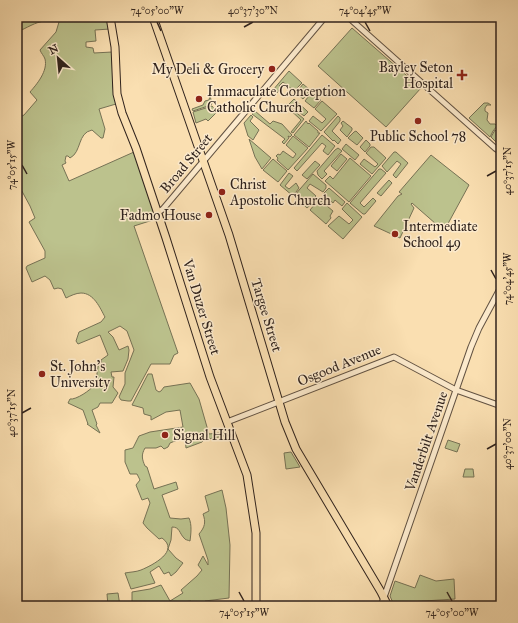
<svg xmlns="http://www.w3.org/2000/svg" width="518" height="623" font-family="'IM FELL Great Primer',serif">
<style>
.green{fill:#bcc28d;stroke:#767255}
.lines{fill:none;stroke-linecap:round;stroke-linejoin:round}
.minor-casing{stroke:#625242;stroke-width:7}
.major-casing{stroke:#30231d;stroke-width:9}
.minor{stroke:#fceacc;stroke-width:5}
.major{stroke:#fadfb1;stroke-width:7}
.ticks{fill:none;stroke:#30231d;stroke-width:1.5}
.poi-dot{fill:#8f2418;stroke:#fceacc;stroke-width:1.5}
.labels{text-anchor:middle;stroke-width:3;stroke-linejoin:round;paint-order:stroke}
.poi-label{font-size:14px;fill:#30231d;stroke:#fceacc;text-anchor:start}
.street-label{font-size:14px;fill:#30231d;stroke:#fceacc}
.neatline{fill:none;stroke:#30231d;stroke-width:1.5}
.ticks-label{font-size:10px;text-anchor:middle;fill:#30231d}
</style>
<rect width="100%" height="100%" fill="#fadfb1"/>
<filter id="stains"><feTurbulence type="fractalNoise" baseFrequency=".005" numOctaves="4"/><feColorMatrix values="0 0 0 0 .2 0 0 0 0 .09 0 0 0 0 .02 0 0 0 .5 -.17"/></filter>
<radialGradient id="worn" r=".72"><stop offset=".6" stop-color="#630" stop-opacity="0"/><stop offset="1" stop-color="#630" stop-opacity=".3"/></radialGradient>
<g class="green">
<path d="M26,17H48L45,21C35,22 27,28 17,32V25L27,20Z"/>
<path d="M56,17H108L110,29L95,30L96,41L86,42V47L93,48L94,53L112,52L113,87L116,104L99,109L105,129L103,138H101L92,130C77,133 82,152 70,158L68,156H66L65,161L66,163L62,165L69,181L134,152L156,219L134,226L178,353L174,355L170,364H151L131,401H128L121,400L119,397L125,384V373L134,350L127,331L120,326L108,332L113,337L119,350L128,346L129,350L128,359L123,371L111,372L112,377H114L113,387L118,393L112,403H100L98,407L92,410L97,424L96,425L100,433L87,424H88L83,410L68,403L70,399C76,400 91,390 94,385C97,380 97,371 98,366L102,363L101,360L108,355L100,335L78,344L76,341L79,332L101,322L105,317C100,308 94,293 81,293C76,293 70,296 66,298L62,289L58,288L54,289L50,280L45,276L32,282L26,268L27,266L45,258V251L29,222L35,218L30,206L17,182V119L24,115L37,100L30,92C37,84 48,71 45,59C44,56 41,53 40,50L56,32L59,22Z"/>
<polygon points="352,28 421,88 386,127 318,66"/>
<polygon points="289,71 302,83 294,91 283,82 279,86 281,87 277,93 273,90"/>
<polygon points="303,84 310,90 303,99 296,93"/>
<polygon points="312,92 321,100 314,108 305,101"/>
<polygon points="210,96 212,103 211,105 193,111 192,109 203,105 205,101 209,100"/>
<polygon points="294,99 307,111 308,112 304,116 289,104"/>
<polygon points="322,101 337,114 321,131 309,121 313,116 322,123 326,119 315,109"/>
<polygon points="484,103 488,103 491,105 487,105 485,108 485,111 488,113 487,120 490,124 495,124 497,126 493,131 490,137 469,118"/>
<polygon points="286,104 304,119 293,133 291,132 301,120 285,105"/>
<polygon points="212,106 217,112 208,121 206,119 196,123 193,112"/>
<polygon points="255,111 270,124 273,121 282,124 292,135 290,137 288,136 289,138 284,144 282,142 285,139 252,114"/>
<polygon points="251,115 253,117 250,121 259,130 253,140 248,136 244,123"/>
<polygon points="338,116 340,118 340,121 332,131 341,140 338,144 334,140 333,141 324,132"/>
<polygon points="306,121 308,124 309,123 318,131 318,133 320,133 309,147 294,135"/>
<polygon points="343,121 352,128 352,130 347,137 340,130 343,126 341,123"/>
<polygon points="495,130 501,136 501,147 491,137"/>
<polygon points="356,131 363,138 357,145 348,138 354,132"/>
<polygon points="322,135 335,146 328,155 323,151 326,146 322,143 297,171 294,168"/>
<polygon points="293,136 308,148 288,170 277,160 278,158 276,156 278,154 280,155 283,151 293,158 296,154 286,145"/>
<polygon points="249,139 271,158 262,169 255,157"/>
<polygon points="366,140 370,144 370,146 365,152 360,147"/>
<polygon points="346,144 359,155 355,160 342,149"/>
<polygon points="371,147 374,147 386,158 372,174 360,164 364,159 375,167 378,164 366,153"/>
<polygon points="338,148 342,151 324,171 327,174 322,179 318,175 317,171 335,150"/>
<polygon points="394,152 396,152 408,163 396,178 393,175 401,164 397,161 387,172 382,166"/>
<polygon points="341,154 347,159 337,171 331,166"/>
<polygon points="431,155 469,185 444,231 412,203 411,204 414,208 400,238 374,226 398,196 402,194 399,192"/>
<polygon points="350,158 371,176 349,202 325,181 330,176 333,179"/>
<polygon points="273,159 287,171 278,182 263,170"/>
<polygon points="315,161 320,165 307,179 302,175"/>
<polygon points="379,169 381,169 386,173 360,203 364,207 373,198 376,201 365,214 363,214 350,203"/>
<polygon points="289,173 293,176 285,186 289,189 296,183 299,188 293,196 280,185"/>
<polygon points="313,174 326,185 326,188 323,192 310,184 307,188 316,196 312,200 314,202 307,208 294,196"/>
<polygon points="389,180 392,183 381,196 377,193"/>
<polygon points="329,188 345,202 342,206 335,200 333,203 325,196 324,193"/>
<polygon points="321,201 333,211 330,216 331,218 326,224 310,210 315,204 317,205"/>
<polygon points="347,203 362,217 343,239 328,226 339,216 349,224 353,220 342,209"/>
<path d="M148,374H152L156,390L159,392L161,391L164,387L190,383L199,399L209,434L227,432L228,435L204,440L202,442L186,448L185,437L170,443L168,447L164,449L161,446L156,448H145C141,455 142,459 145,466L147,467L154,489L176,482L178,489L162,495L170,518L181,519L189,518C192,525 191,533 190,541C188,540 185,540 184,538C179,533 180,527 172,527L171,540L168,549L176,558L183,563L176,572L171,576L169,572L164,574L159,566L150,572L155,583L131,589L125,573C130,572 136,572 141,570C153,565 180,551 162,538L159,539L147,528L143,523L150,503L148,498L142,500L136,485L140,480L137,474H130L125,462V450L133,448L139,436L150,432L183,427L180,410L166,412L151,420V416L144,414L143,408L132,405Z"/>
<polygon points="448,440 460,444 457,452 445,448"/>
<polygon points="291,452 300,467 286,469 284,453"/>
<polygon points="465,469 473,469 474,477 463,477"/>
<path d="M222,490L226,508L230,545L229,598L205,601V606H192L191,601L181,602V606H151L150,602L145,603V606H123L132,604V592L150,589L161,585L170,601L183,593L181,590L197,576L202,570L198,565L203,556L208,565V560L199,534C205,527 206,522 203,514L209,511L205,496Z"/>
<polygon points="420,575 436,581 454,579 455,599 393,603 390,596 395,581 415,588"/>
<polygon points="118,593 120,606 108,606 107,594"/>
</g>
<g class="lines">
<g class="minor-casing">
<g id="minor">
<polyline points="348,17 495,148 501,152"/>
<polyline points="157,213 163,209 325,17"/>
<polyline points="227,422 394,357 456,390 501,406"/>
<polyline points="381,606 471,347 479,328 501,287"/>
</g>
</g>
<g class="major-casing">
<g id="major">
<polyline points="110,17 115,47 117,94 122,113 136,148 166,238 210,377 247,475 256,533 256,606"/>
<polyline points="153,17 229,235 285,422 296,449 381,592 388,606"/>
</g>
</g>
<use href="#minor" class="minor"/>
<use href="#major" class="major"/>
</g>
<path class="ticks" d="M157,22L161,31M365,22L370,31M244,27L253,22M22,165L27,174M487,176L496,171M491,270L496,279M22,413L31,408M487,449L496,444M239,592L244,601M447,592L452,601"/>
<g class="poi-dot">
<circle cx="272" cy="69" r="4"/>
<path d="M460 69h4v4h4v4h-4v4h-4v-4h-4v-4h4z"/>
<circle cx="199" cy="99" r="4"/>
<circle cx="418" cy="121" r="4"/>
<circle cx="222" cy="192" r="4"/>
<circle cx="209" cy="215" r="4"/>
<circle cx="395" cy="234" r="4"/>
<circle cx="42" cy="374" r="4"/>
<circle cx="165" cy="435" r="4"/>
</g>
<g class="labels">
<g class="poi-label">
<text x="453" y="72" text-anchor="end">Bayley Seton<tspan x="453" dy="16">Hospital</tspan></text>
<text x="264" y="74" text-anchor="end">My Deli &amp; Grocery</text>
<text x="207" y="96">Immaculate Conception<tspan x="207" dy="16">Catholic Church</tspan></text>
<text x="418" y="141" text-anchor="middle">Public School 78</text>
<text x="230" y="189">Christ<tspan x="230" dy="16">Apostolic Church</tspan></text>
<text x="201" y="220" text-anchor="end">Fadmo House</text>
<text x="403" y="231">Intermediate<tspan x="403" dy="16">School 49</tspan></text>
<text x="50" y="371">St. John's<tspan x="50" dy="16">University</tspan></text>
<text x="173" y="440">Signal Hill</text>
</g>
<g class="street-label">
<text transform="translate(186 163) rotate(-50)" y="5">Broad Street</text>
<text transform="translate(202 307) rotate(73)" y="5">Van Duzer Street</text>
<text transform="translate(267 315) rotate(73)" y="5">Targee Street</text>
<text transform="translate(339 365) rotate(-22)" y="5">Osgood Avenue</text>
<text transform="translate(426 441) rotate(-71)" y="5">Vanderbilt Avenue</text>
</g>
</g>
<rect width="518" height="623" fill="none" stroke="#fadfb1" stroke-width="44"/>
<g transform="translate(58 58) rotate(333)" stroke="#fceacc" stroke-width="3" paint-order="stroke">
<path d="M0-3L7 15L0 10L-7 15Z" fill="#30231d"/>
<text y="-6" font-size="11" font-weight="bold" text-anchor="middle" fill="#30231d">N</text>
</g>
<rect x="22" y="22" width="474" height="579" class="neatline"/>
<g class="ticks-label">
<text x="157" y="14">74°05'00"W</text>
<text x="253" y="14">40°37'30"N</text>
<text x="365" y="14">74°04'45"W</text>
<text transform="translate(11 165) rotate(-90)" y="4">74°05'15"W</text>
<text transform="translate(507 171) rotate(-90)" y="4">40°37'15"N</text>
<text transform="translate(507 279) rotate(-90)" y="4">74°04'45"W</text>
<text transform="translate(11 413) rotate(-90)" y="4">40°37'15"N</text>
<text transform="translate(507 444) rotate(-90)" y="4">40°37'00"N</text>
<text x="244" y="616">74°05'15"W</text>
<text x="452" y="616">74°05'00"W</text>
</g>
<rect width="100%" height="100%" filter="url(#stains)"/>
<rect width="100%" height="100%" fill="url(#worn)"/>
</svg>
